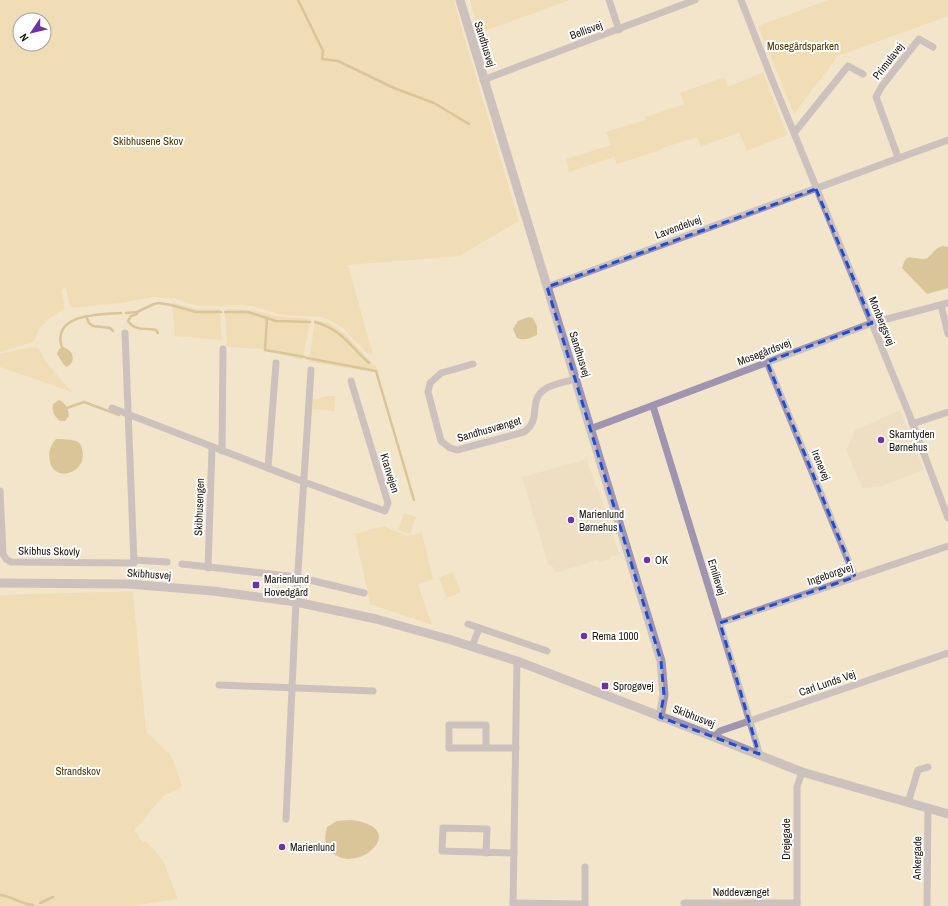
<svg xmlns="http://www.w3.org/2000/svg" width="948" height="906" font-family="'Archivo Narrow',sans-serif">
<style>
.built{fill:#e9d8b9}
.green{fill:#efd39c;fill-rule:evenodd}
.water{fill:#bc9d5e}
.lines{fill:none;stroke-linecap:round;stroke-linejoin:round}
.stream{stroke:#bc9d5e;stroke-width:2.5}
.minor{stroke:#a095b0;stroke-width:7}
.tertiary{stroke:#a095b0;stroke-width:9}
.marked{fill:none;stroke:#1d4ed8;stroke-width:3;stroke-dasharray:8 5;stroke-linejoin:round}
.poi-dot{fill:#6f31a6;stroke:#fff;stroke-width:1.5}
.labels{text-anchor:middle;stroke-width:4;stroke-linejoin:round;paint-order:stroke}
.street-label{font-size:11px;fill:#1e1910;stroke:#fff}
.park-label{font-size:11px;fill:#4e3802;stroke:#fff}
.poi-label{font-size:11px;fill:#1e1910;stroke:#fff;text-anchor:start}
</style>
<rect width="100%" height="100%" fill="#f2e5cb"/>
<g class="built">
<polygon points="900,410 924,470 879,487 862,488 846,450 855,430"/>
<polygon points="587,459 595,485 597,485 619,554 610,557 610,559 599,563 598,560 555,573 553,567 548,564 522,477"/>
</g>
<g class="green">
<path d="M0,0H454L465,40L519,221L459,256L348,265L373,355L368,354L344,329L328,319L322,317L283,315L252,306L240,305L198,306L176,299L154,297L121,303L72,308L69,304L66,288L61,289L65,308C56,314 47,319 40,328C37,332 37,338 33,342L0,352ZM20,20H44V44H20Z"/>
<polygon points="470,0 570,0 479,33"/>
<polygon points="828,0 948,0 948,16 838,56 794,114 758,26"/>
<polygon points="763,72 787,135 747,151 739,132 701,147 697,137 663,148 658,151 617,164 614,157 569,172 566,159 611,145 606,132 645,120 645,117 684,104 680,93 724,77 728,87"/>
<polygon points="172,302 196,309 220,309 222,340 175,336"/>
<polygon points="227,309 254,310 275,316 311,319 302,360 262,349 227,347 225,310"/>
<polygon points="315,320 329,323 344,333 378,369 379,373 309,362"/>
<polygon points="31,347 38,348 51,368 72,392 0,367 0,354"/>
<polygon points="327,396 335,396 335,411 311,409 312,400"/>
<polygon points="404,513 416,517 410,534 398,530"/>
<polygon points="384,526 406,536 422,533 433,579 418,585 432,625 370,604 355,534"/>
<polygon points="453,572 461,592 447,598 439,578"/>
<polygon points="133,591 146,731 172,757 182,785 179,789 164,795 134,831 143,842 147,842 163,860 178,899 132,906 0,906 0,595"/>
</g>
<g class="water">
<path d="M943,246L948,247V288L927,294L902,268C903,266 904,261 906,259C910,255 920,260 925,259C932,257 933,248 943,246Z"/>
<path d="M528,317L533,318L537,326V335C530,338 525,341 517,338L513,329L518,321Z"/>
<path d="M63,347C73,350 77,361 67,367L64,365L57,354L59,349Z"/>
<path d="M59,400C66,403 68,409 69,416L65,421H60C54,416 52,412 53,404Z"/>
<path d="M56,439C62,439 72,439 78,442C80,443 82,447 82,449C89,472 55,484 50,462C48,452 50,446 56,439Z"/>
<path d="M350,820C414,827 355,877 332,852C324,843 324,839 327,827L337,821Z"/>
</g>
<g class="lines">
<g class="stream">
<polyline points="298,0 323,51 322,59 338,61 394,88 434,103 469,124"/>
<path d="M137,312V314L131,316L128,321C134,331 147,328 156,330L158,333"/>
<polyline points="225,312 248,312 276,321 310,322"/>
<polyline points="126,313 137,312 154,304 159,303 171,305 196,312 221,312"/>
<polyline points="86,316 89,323 93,326 110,328 113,331"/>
<polyline points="267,318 265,350 305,357"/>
<path d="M315,322C341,329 350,346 369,363"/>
<path d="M62,348C51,313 99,315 121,313"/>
<polyline points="307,358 376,371 414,500"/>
<polyline points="67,408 84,402 119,415"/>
<path d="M0,895C12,896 20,904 33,905"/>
<polyline points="40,903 53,897"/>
</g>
<g class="minor">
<polyline points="609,0 619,30"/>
<polyline points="741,0 771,77 909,414 948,518"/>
<polyline points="483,80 695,0"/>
<polyline points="794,133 848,66 863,74"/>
<polyline points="898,157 876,97 882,86 919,39 933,47"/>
<polyline points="547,287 948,140"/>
<polyline points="941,305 948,334"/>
<polyline points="767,362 855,577"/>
<path d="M473,364L441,373L430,383L428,392L441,441L450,448L457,450L524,432C543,418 527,401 545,389C553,384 566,382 575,379"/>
<polyline points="653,406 757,745 759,754"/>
<polyline points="112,408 304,482 385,511 388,503 351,381"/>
<polyline points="912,424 948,412"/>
<polyline points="590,429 872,323 948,303"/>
<polyline points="222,451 223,349"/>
<polyline points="268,468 276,363"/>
<polyline points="0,491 3,554 6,559 11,562 134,563 125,333"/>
<polyline points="134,560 167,562"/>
<polyline points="182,564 297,577 364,593"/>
<polyline points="208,568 212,447"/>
<polyline points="720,623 948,546"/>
<polyline points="468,624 547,651"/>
<polyline points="472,647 479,628"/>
<polyline points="219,685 373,691"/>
<polyline points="714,737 720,731 948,653"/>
<polyline points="486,748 486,725 449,725 449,748 516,748"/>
<polyline points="908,803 918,770 928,767"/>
<polyline points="286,819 296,602 311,370"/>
<polyline points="486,853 487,829 443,828 442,851 514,853"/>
<polyline points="513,903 585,904"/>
<polyline points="684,903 797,903"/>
<polyline points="513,906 517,661"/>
<polyline points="585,906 585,867"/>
<polyline points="797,906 797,787 802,772"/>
<polyline points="927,906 928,809"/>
</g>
<g class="tertiary">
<polyline points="460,0 661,661 664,695 660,717"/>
<polyline points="0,583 128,584 213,591 296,602 376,619 448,639 517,661 714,737 802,772 948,814"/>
</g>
</g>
<path d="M0 0H948V906H0ZM816,189L872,323L767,362L855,577L720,623L759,754L660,717L664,695L661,661L547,287Z" fill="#f2e5cb" fill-opacity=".55" fill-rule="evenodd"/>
<path class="marked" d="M816,189L872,323L767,362L855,577L720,623L759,754L660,717L664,695L661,661L547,287Z"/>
<g class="poi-dot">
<circle cx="881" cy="440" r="4"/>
<circle cx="571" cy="520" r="4"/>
<circle cx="647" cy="560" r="4"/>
<rect x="252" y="581" width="8" height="8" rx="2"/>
<circle cx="584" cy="636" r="4"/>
<rect x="601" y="682" width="8" height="8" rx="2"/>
<circle cx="282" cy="847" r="4"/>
</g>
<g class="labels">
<g class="street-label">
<text transform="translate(586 30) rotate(-20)" y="4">Bellisvej</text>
<text transform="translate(485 44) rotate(73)" y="4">Sandhusvej</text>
<text transform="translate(888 61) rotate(-52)" y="4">Primulavej</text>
<text transform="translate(678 227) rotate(-20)" y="4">Lavendelvej</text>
<text transform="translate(882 321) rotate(68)" y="4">Monbergsvej</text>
<text transform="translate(764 352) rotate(-21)" y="4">Mosegårdsvej</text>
<text transform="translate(580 354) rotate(73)" y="4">Sandhusvej</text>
<text transform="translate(489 429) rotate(-16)" y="4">Sandhusvænget</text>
<text transform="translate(821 465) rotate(68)" y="4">Irenevej</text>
<text transform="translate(390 473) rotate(73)" y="4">Kranvejen</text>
<text transform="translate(199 507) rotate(-88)" y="4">Skibhusengen</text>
<text transform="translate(49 551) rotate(1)" y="4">Skibhus Skovly</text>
<text transform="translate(149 574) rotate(4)" y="4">Skibhusvej</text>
<text transform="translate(830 574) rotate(-19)" y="4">Ingeborgvej</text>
<text transform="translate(717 577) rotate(73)" y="4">Emilievej</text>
<text transform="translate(827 683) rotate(-19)" y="4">Carl Lunds Vej</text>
<text transform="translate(694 716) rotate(21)" y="4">Skibhusvej</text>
<text transform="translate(786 839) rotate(-90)" y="4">Drejøgade</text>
<text transform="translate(917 858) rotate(-89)" y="4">Ankergade</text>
<text x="741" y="896">Nøddevænget</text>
</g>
<g class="park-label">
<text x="803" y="50">Mosegårdsparken</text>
<text x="148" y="145">Skibhusene Skov</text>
<text x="78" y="775">Strandskov</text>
</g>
<g class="poi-label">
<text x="889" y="438">Skarntyden<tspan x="889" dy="13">Børnehus</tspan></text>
<text x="579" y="518">Marienlund<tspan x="579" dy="13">Børnehus</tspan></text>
<text x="655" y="564">OK</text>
<text x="264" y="583">Marienlund<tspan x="264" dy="13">Hovedgård</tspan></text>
<text x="592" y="640">Rema 1000</text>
<text x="613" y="690">Sprogøvej</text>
<text x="290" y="851">Marienlund</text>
</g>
</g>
<g transform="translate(32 32) rotate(235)"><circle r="19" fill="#ffffff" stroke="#a5a39f"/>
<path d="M0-3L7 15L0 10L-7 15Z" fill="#6f31a6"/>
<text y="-6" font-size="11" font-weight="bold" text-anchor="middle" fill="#1e1910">N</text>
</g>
</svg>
